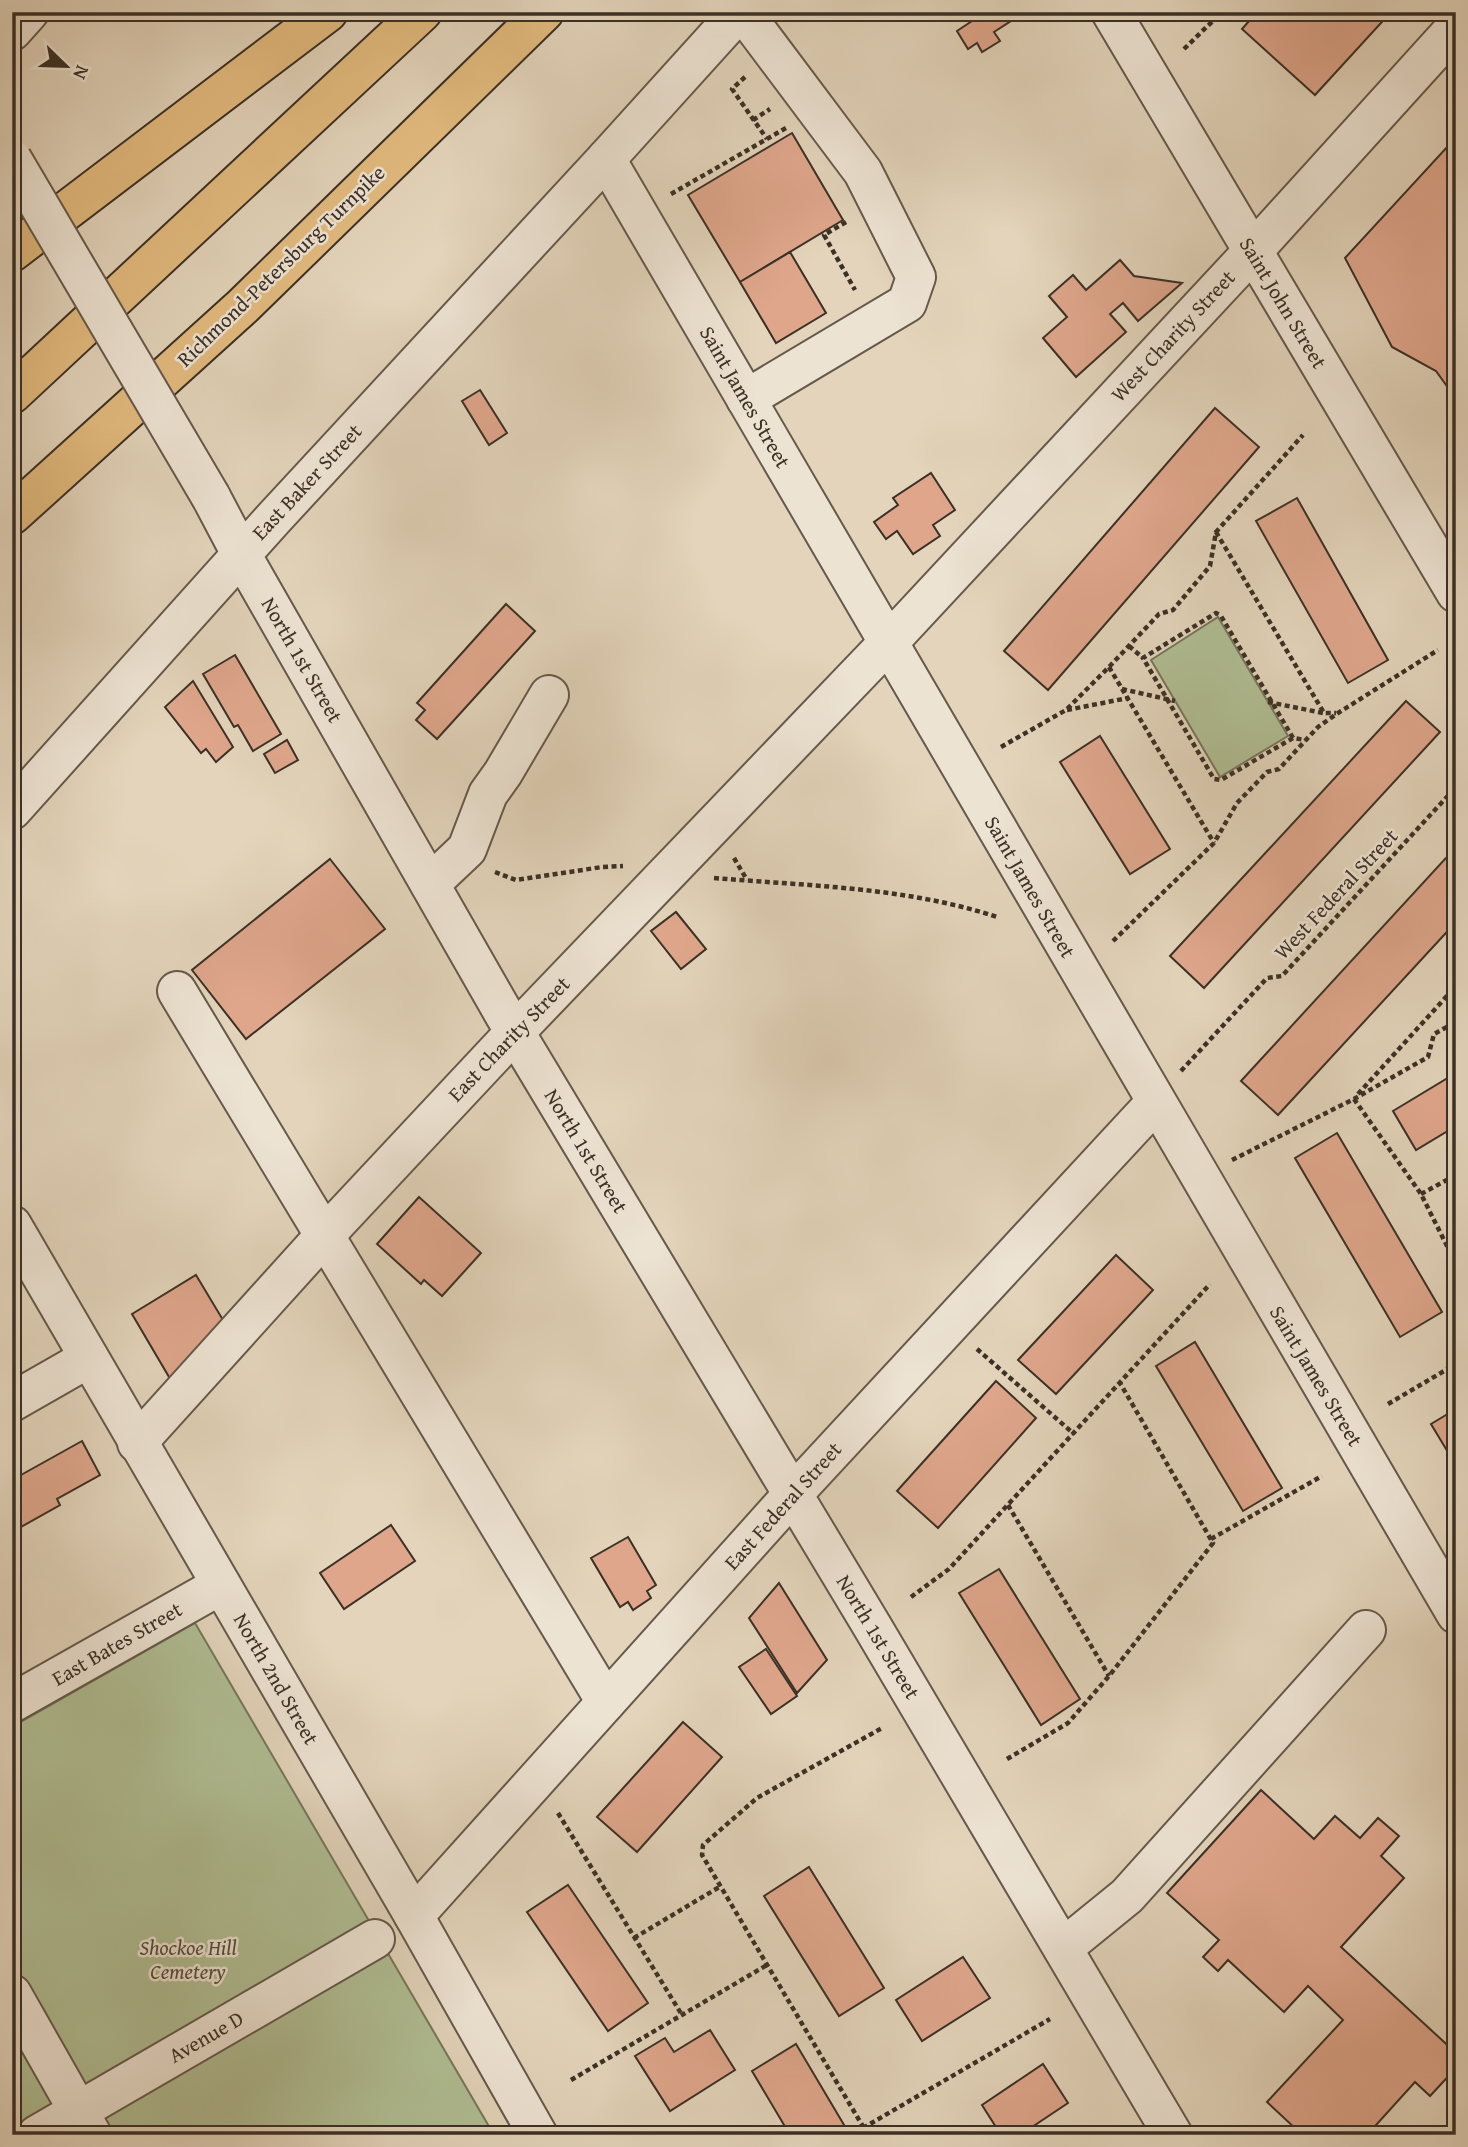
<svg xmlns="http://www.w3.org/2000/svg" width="1468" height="2147" font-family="'Gentium Book Plus',serif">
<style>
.green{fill:#b0bd93;stroke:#76765c;stroke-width:2}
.building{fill:#dfa68c;stroke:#3b3026;stroke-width:2}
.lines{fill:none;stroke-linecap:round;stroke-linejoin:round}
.minor-casing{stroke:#65594b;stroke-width:42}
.highway-casing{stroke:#3b3026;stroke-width:42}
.path{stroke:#3b3026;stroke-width:4.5;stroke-dasharray:5 3.5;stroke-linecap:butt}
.minor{stroke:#ede3d3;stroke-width:38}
.highway{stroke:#e2ba7e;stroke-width:38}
.minor-bridge-casing{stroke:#65594b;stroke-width:42;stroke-linecap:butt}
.minor-bridge{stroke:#ede3d3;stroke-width:38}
.labels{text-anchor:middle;stroke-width:5;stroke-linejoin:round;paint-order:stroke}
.street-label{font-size:21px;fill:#3b3026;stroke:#ede3d3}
.park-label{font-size:21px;font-style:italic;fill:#524c3c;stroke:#ede3d3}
</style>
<rect width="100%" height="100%" fill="#e3d4bb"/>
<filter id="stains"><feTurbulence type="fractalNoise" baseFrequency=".00286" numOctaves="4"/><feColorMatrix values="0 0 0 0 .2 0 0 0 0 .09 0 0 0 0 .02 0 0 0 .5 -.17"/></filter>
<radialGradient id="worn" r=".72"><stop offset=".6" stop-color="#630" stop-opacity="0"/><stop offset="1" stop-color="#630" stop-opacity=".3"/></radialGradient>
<g class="green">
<polygon points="1218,617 1288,736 1220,777 1151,660"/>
<polygon points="195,1623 494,2135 12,2135 12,1727"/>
</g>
<g class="building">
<polygon points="967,12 1025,12 994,32 1000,41 982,52 977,43 968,49 957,31 972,21"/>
<polygon points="1257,12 1391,12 1315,95 1242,29"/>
<polygon points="792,133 843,220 740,282 688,195"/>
<polygon points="1456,142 1456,399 1436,371 1392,347 1345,258 1448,146"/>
<polygon points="790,252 826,313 776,343 740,282"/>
<polygon points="1120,260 1134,276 1182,283 1138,321 1123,303 1110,314 1126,332 1076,377 1043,338 1067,317 1049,296 1073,275 1086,290"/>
<polygon points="480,390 507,433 489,445 462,401"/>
<polygon points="1215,408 1259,447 1048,690 1004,651"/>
<polygon points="931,473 955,510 933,525 940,536 913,554 897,531 886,539 874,522 898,505 893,498"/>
<polygon points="1297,498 1388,660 1348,683 1256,521"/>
<polygon points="506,604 535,631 437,739 416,720 425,710 417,703"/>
<polygon points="235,655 281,734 253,751 238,725 234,727 203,674"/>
<polygon points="193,681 233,747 216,762 206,749 201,753 165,707"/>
<polygon points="1406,701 1440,732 1204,988 1170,956"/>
<polygon points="1100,736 1170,849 1130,874 1060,762"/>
<polygon points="287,740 298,760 275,773 264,754"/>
<polygon points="1456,847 1456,922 1278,1115 1241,1081"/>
<polygon points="330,859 385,929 246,1039 192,970"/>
<polygon points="676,912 706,949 681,969 651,931"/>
<polygon points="1456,1073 1456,1126 1416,1150 1393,1111"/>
<polygon points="1337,1133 1442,1312 1400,1337 1295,1158"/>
<polygon points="419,1197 481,1253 442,1296 424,1280 421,1284 377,1244"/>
<polygon points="1116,1255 1153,1290 1056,1394 1018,1360"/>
<polygon points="196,1275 226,1325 172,1382 132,1314"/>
<polygon points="1195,1342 1282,1488 1243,1511 1156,1366"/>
<polygon points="996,1381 1036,1418 938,1528 897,1491"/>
<polygon points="1456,1409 1456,1463 1455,1464 1431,1424"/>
<polygon points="82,1441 100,1475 57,1499 60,1505 12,1532 12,1480"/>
<polygon points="391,1525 415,1561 344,1609 320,1573"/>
<polygon points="628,1537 656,1585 647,1591 651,1598 633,1610 628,1602 620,1607 591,1558"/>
<polygon points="999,1569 1080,1699 1041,1725 959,1593"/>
<polygon points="779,1583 827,1660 797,1693 749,1618"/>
<polygon points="766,1649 797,1696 771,1714 739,1667"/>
<polygon points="683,1722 722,1757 637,1852 597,1817"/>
<polygon points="1261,1790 1314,1839 1335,1816 1360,1838 1378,1818 1399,1836 1381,1856 1404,1878 1341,1947 1456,2053 1456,2068 1430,2096 1415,2082 1367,2135 1291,2135 1296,2129 1267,2102 1343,2020 1308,1986 1284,2012 1228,1960 1218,1971 1203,1957 1219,1940 1167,1893"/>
<polygon points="809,1867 884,1988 839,2016 764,1896"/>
<polygon points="568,1885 648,2003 608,2031 527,1912"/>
<polygon points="963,1957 990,1998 922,2041 896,2000"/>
<polygon points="710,2030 735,2070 670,2111 635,2056 665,2038 674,2052"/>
<polygon points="796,2044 850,2135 790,2135 752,2071"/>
<polygon points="1043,2064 1068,2103 1020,2135 1001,2135 982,2105"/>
</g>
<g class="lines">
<g class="minor-casing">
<g id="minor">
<polyline points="743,12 863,172 916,277 907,303 746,399"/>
<polyline points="1111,12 1456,593"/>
<polyline points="12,31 29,12"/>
<polyline points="606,159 1456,1614"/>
<polyline points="211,497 241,554 504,1014 872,1626 1173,2135"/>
<polyline points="12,810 274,518 606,159 739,12"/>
<polyline points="430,884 467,849 488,794 503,773 549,695"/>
<polyline points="177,991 606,1702"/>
<polyline points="12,1225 414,1916 538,2135"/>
<polyline points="12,1402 89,1358"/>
<polyline points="137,1443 325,1235 515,1032 888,643 1253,251 1456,27"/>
<polyline points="12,1703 221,1585"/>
<polyline points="414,1916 793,1494 1156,1102"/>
<polyline points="1063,1948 1127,1896 1366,1630"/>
<polyline points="12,1994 92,2135"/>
<polyline points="37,2135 375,1939"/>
</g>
</g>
<g class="highway-casing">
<g id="highway">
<polyline points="12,252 328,12"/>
<polyline points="12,394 422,12"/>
<polyline points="12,515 243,306 544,12"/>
</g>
</g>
<g class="path">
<polyline points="1184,49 1222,12"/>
<polyline points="745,77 732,89 767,139"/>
<polyline points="753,120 770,109"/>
<polyline points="671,194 786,128"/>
<polyline points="846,222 824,235 855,290"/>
<polyline points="1216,532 1324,713 1336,713"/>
<polyline points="1129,646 1143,658"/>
<polyline points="1109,667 1214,843"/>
<polyline points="1122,689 1175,701"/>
<polyline points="1268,702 1323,713"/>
<polyline points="1067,710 1128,698"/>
<polyline points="1293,738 1221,616 1216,613 1143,658 1214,779 1221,780 1293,738 1305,740"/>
<polyline points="1001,747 1066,710 1109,667 1159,614 1173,610 1210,566 1216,532 1303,435"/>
<polyline points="734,858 747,880"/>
<polyline points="495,872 516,880 602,867 623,866"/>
<path d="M714,878C809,886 906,887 997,917"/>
<polyline points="1113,941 1214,843 1237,803 1267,772 1279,769 1318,727 1338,713 1438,650"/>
<polyline points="1181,1071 1267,978 1282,976 1456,787"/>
<polyline points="1358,1094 1456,986"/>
<polyline points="1354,1099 1421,1194 1456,1264"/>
<polyline points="1232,1160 1354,1099 1428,1057 1434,1034 1456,1022"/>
<polyline points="1421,1194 1456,1175"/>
<polyline points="977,1349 1074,1434"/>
<polyline points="1388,1404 1456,1364"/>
<polyline points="1008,1505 1109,1676"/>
<polyline points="1211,1539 1322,1476"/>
<polyline points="911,1597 949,1569 1210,1284"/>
<polyline points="1007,1759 1068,1723 1109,1676 1213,1543 1120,1383"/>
<polyline points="558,1813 682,2015"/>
<polyline points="634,1938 721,1886"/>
<polyline points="571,2080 767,1965"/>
<polyline points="863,2128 1050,2019"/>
<polyline points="868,2135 702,1855 703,1845 757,1798 882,1728"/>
</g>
<use href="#minor" class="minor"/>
<use href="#highway" class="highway"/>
<g class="minor-bridge-casing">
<polyline id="minor-bridge" points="12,159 211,497"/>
</g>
<use href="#minor-bridge" class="minor-bridge"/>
</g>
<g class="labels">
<g class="street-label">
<text transform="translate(281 266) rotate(-44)" y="7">Richmond-Petersburg Turnpike</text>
<text transform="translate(1283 303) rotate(59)" y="7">Saint John Street</text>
<text transform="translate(1173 336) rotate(-47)" y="7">West Charity Street</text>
<text transform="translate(745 397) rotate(60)" y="7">Saint James Street</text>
<text transform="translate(307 482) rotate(-47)" y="7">East Baker Street</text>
<text transform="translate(302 660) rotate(60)" y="7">North 1st Street</text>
<text transform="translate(1030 887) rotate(60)" y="7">Saint James Street</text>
<text transform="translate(1336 894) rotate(-47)" y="7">West Federal Street</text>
<text transform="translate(509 1039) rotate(-46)" y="7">East Charity Street</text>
<text transform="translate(586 1151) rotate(59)" y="7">North 1st Street</text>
<text transform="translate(1316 1376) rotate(59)" y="7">Saint James Street</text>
<text transform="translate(783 1506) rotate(-48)" y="7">East Federal Street</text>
<text transform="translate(878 1637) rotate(59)" y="7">North 1st Street</text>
<text transform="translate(117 1644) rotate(-30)" y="7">East Bates Street</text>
<text transform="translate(276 1679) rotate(60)" y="7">North 2nd Street</text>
<text transform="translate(206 2037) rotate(-30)" y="7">Avenue D</text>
</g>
<g class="park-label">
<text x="188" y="1955">Shockoe Hill<tspan x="188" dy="24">Cemetery</tspan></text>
</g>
</g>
<rect width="1468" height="2147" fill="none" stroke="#e3d4bb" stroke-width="42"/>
<rect x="14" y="14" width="1440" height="2119" fill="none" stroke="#3b3026" stroke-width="3.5"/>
<rect x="21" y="21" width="1426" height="2105" fill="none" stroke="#3b3026" stroke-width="2"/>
<g transform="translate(66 66) rotate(113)" stroke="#ede3d3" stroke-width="5" paint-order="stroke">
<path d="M0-5L12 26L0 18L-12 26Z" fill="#3b3026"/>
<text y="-10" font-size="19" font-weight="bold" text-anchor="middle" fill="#3b3026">N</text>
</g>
<rect width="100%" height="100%" filter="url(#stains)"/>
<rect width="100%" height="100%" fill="url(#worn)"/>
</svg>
